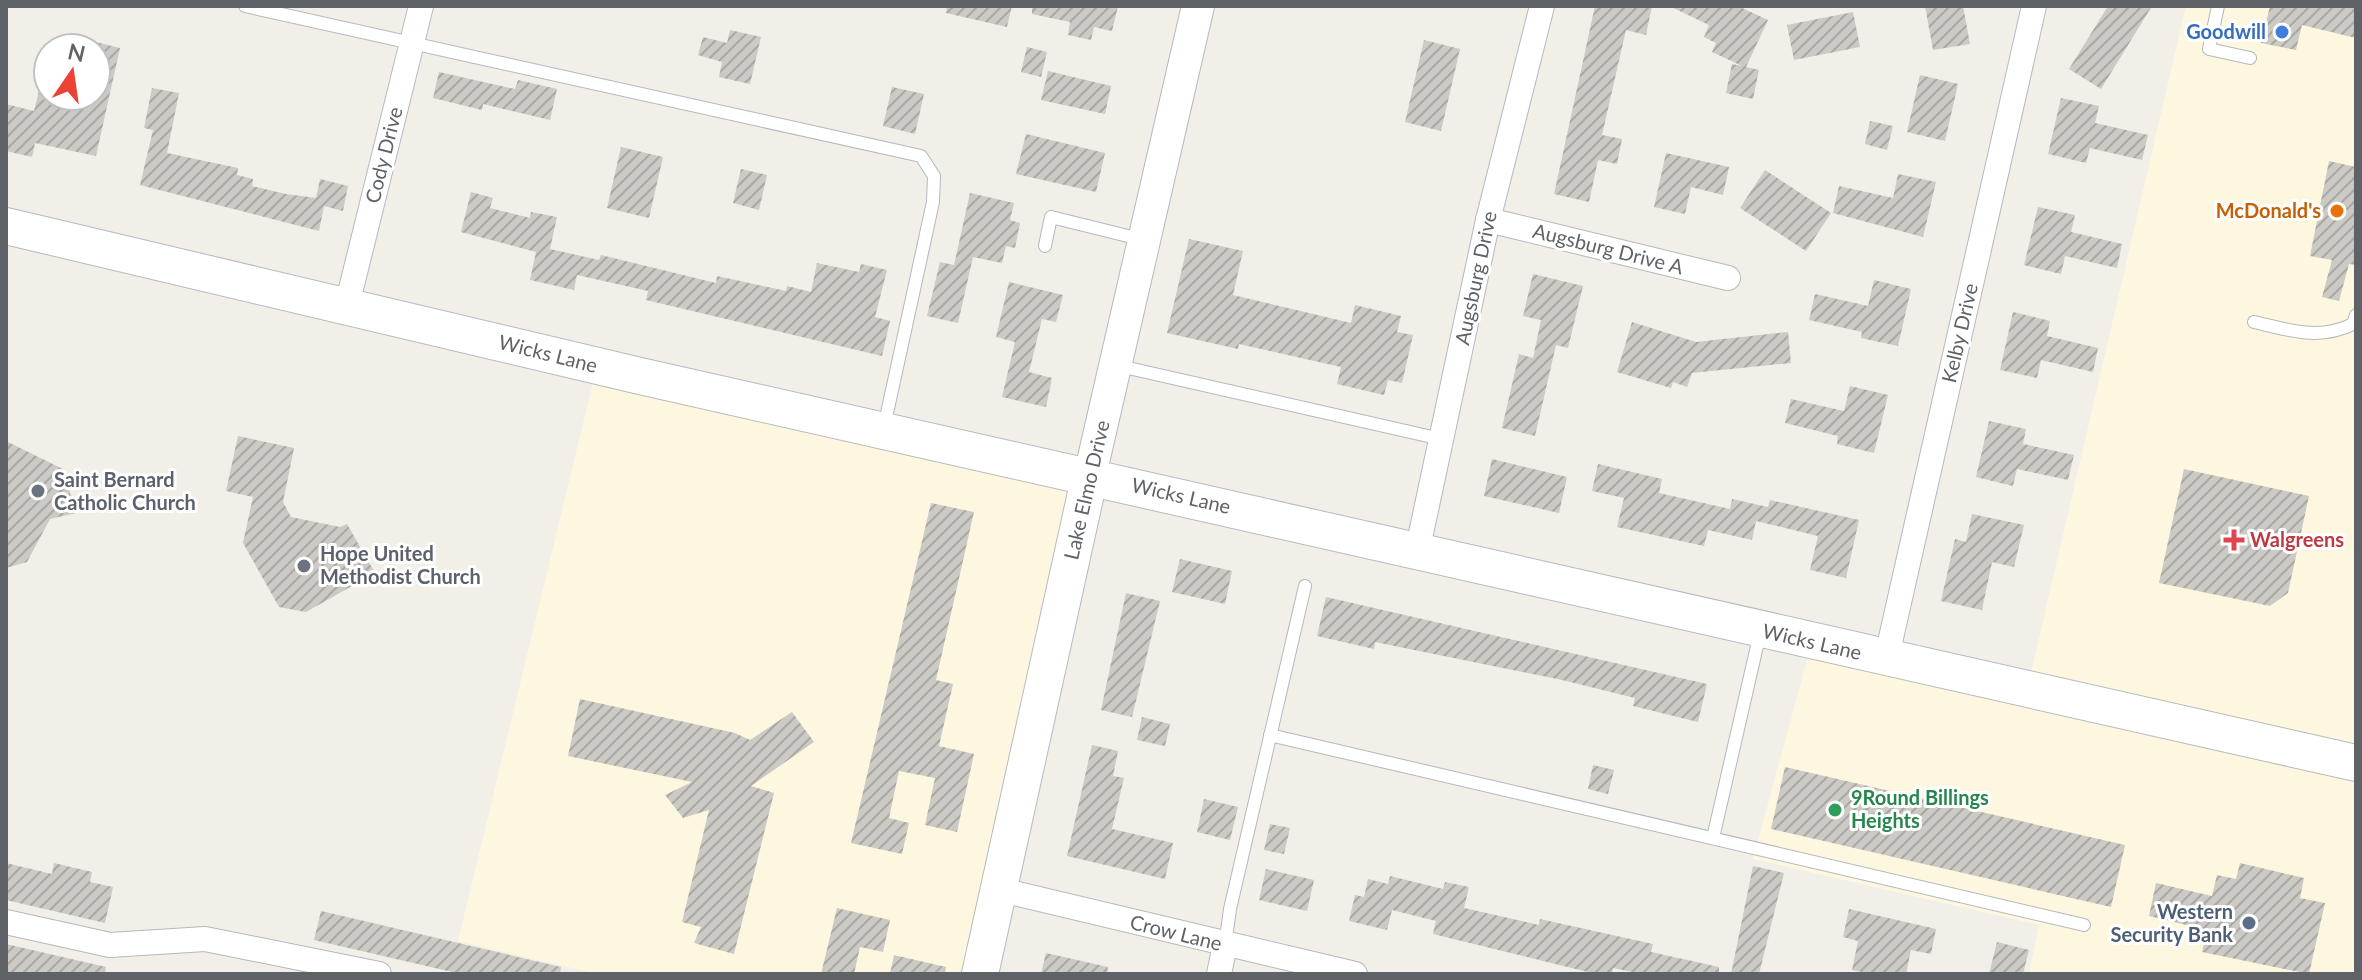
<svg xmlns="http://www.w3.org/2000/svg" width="2362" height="980" font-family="Lato,sans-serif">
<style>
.commercial{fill:#fef7e0}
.building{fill:url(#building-hatch)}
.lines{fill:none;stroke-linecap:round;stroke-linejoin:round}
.service-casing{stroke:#b5b8bc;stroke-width:14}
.minor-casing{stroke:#b5b8bc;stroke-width:26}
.tertiary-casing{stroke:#b5b8bc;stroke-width:34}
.secondary-casing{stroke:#b6babf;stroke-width:38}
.service{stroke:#fff;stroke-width:12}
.minor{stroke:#fff;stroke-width:24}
.tertiary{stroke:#fff;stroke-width:32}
.secondary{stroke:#fff;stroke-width:36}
.shop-dot{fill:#3f7fe0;stroke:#fff;stroke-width:3}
.food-dot{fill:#e8710a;stroke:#fff;stroke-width:3}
.worship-dot{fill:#6b7280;stroke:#fff;stroke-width:3}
.health-dot{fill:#e0444e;stroke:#fff;stroke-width:3}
.leisure-dot{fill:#2e9e5b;stroke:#fff;stroke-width:3}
.service-dot{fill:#5c6f8a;stroke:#fff;stroke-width:3}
.labels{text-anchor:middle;stroke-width:6;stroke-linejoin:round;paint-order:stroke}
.shop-label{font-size:20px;font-weight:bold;fill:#366cbe;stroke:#fff;text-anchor:end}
.street-label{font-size:20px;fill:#5f6368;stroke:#fff}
.food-label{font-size:20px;font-weight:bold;fill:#c56008;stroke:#fff;text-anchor:end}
.worship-label{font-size:20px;font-weight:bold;fill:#5b616d;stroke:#fff;text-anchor:start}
.health-label{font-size:20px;font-weight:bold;fill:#be3a42;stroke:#fff;text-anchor:start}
.leisure-label{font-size:20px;font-weight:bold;fill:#27864d;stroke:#fff;text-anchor:start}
.service-label{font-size:20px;font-weight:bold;fill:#4e5e75;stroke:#fff;text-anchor:end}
</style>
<defs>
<pattern id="building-hatch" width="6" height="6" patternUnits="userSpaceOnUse" patternTransform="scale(2)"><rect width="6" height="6" fill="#cccac5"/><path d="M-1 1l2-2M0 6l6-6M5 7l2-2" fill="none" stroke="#a9a8a4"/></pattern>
</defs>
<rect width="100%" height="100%" fill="#f1efe8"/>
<g class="commercial">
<polygon points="2186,6 2356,6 2356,974 2029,974 2039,925 1753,859 1812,642 2027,690"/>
<polygon points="597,366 1090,475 981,974 598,974 458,941"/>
</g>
<g class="building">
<polygon points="947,6 1012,6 1007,27 946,13"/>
<polygon points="1032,6 1118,6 1112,31 1094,27 1091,40 1068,35 1070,22 1032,14"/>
<polygon points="1595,6 1652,6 1646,35 1626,30 1602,135 1622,139 1617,164 1598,160 1589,202 1554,194"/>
<polygon points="1669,6 1738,6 1768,20 1746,67 1759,70 1753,99 1726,93 1732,64 1742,66 1712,52 1716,43 1704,37 1709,25"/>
<polygon points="1925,6 1963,6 1970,44 1933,50"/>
<polygon points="2108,6 2152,6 2101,89 2069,69"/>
<polygon points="2270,6 2356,6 2356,38 2302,25 2296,50 2261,43"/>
<polygon points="1853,12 1860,47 1794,60 1787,25"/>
<polygon points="730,30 761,37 750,84 719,77 722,62 698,55 703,37 727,43"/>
<polygon points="1424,40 1460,49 1441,131 1405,122"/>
<polygon points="96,42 120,48 96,156 35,143 32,157 6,151 6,104 34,111 39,91 48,96 96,96"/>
<polygon points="1027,47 1047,52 1041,77 1021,72"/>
<polygon points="1048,71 1111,86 1105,114 1041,100"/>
<polygon points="439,72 515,89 518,80 557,89 550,120 483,104 482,110 433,98"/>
<polygon points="1920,75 1958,84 1945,141 1907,132"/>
<polygon points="892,87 924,94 915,134 883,126"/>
<polygon points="152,88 179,93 167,153 238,168 237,175 253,179 252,186 286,194 316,198 320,179 348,186 343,211 324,206 319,231 140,185 153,130 144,128"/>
<polygon points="2061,98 2099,106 2095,123 2148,135 2142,160 2090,148 2086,163 2048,154"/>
<polygon points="1870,121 1893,126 1887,150 1865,144"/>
<polygon points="1026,134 1105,153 1096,192 1016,174"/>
<polygon points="621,147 663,157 649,218 607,208"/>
<polygon points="1666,153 1729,167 1723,195 1691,187 1685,214 1654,207"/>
<polygon points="2329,161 2356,167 2356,265 2349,264 2339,301 2322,297 2332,260 2310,256"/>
<polygon points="741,169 767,175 759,210 733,203"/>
<polygon points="1765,170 1831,213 1806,251 1740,208"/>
<polygon points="1898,174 1936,182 1923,237 1833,213 1839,186 1893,198"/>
<polygon points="471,192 493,198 490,208 530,218 531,212 557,217 550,249 599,260 601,255 716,283 717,276 786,291 787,286 811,292 817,263 859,272 861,264 887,270 875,317 890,321 882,356 646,300 648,291 577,275 574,290 530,280 536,252 461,232"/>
<polygon points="970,193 1014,203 1010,220 1020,223 1015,248 1006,246 1002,263 973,257 958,323 927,316 940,262 954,265"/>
<polygon points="2038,207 2075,215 2071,232 2122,244 2117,268 2065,256 2061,274 2024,265"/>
<polygon points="1189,239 1243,251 1233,295 1351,323 1355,305 1401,316 1397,332 1413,335 1402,383 1388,380 1384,395 1337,384 1341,367 1239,344 1238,349 1167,333"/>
<polygon points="1533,274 1583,286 1568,348 1556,345 1535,436 1502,428 1519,354 1533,358 1541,320 1523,316"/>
<polygon points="1874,280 1911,289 1898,346 1861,338 1862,332 1809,320 1815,294 1868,306"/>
<polygon points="1009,282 1063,295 1056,322 1042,319 1029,372 1052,378 1046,407 1002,397 1015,342 996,337"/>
<polygon points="2013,312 2050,321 2047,336 2098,348 2093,372 2041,360 2037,378 2000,370"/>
<polygon points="1632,322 1696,342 1788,332 1791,363 1692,373 1687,387 1673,382 1671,388 1617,372"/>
<polygon points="1850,386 1888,395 1874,453 1837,444 1838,436 1785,423 1791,399 1844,411"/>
<polygon points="1989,421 2026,429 2023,444 2074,455 2068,480 2017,469 2013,486 1976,477"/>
<polygon points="238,436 294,448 283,502 291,517 340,527 347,524 375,573 306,612 279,607 243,543 253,497 226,491"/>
<polygon points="6,441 63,469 76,513 50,519 27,562 6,568"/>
<polygon points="1492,459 1567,477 1559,513 1484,496"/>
<polygon points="1598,464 1662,479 1659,493 1730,509 1732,499 1768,507 1770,500 1859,520 1846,578 1810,570 1818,536 1756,521 1752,540 1708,530 1704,546 1617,527 1624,498 1592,491"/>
<polygon points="2184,469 2309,496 2288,593 2270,606 2159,583"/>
<polygon points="931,503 974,512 936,680 953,684 939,746 974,754 957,832 925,825 935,778 899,771 889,818 909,823 902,854 851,843"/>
<polygon points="1972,514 2024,525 2014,567 1992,562 1982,610 1941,601 1955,539 1966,542"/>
<polygon points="1180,559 1232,571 1225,604 1172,592"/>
<polygon points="1126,593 1160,601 1132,717 1101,710"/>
<polygon points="1326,597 1707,684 1698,722 1633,706 1635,698 1562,680 1375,642 1374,649 1317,636"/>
<polygon points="580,699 735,733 750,740 792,712 814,742 751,786 774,793 734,954 694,943 701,927 682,922 709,810 683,818 665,795 692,782 568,756"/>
<polygon points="1142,717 1170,724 1165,746 1137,740"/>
<polygon points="1092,745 1118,751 1113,776 1124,778 1112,829 1173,843 1165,879 1067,856"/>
<polygon points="1593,765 1614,770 1608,794 1588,789"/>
<polygon points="1785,767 2125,845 2111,907 1771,829"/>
<polygon points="1204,799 1238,807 1230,840 1197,832"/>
<polygon points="1270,824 1290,828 1284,854 1264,850"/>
<polygon points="6,863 52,874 54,863 92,872 90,882 113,887 105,923 6,900"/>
<polygon points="2240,863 2304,878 2300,898 2325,903 2309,974 2202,952 2207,930 2149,916 2156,883 2212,896 2217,875 2236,879"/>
<polygon points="1753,866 1784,873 1759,974 1731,974"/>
<polygon points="1266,869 1314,880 1307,911 1259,900"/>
<polygon points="1390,876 1443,889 1445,882 1469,887 1464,908 1539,925 1540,919 1653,944 1651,952 1719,967 1719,974 1642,974 1613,968 1612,974 1596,974 1433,934 1436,921 1392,910 1387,930 1349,921 1355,895 1364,897 1368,879 1388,884"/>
<polygon points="837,908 890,920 883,952 860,947 854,974 821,974"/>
<polygon points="1849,909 1936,929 1931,954 1911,950 1906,974 1872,974 1852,970 1858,941 1843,937"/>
<polygon points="321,911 561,967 560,974 461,974 314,940"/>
<polygon points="1997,942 2029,950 2023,974 1989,974"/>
<polygon points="6,944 106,967 105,974 6,974"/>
<polygon points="1046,953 1108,967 1107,974 1041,974"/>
<polygon points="894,955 946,967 945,974 890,974"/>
</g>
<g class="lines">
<g class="service-casing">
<g id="service">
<polyline points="245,6 921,156 934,176 933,202 884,427"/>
<polyline points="2218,6 2209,49 2250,58"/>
<polyline points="1045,246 1051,217 1144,240"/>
<path d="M2254,322C2289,330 2319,341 2353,324L2356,315"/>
<polyline points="1115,365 1441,439"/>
<polyline points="1270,735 2084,925"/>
<polyline points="1713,838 1760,633"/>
<polyline points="1225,945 1230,909 1305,586"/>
</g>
</g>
<g class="minor-casing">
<g id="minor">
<polyline points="1488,220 1728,278"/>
<polyline points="347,305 421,6"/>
<polyline points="1417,552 1488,220 1542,6"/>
<polyline points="1886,660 2034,6"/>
<polyline points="997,889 1355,974"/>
<polyline points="6,922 110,945 205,939 379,974"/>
<polyline points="1219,974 1225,945"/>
</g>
</g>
<g class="tertiary-casing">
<polyline id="tertiary" points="1090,475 1198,6"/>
</g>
<g class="secondary-casing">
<g id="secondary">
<polyline points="6,226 640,376 2356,763"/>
<polyline points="980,974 1090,475"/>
</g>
</g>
<use href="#service" class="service"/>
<use href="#minor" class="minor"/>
<use href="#tertiary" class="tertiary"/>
<use href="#secondary" class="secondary"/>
</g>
<circle class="shop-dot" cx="2282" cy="32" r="8"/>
<circle class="food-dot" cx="2337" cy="211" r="8"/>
<g class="worship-dot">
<circle cx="38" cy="491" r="8"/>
<circle cx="304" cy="566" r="8"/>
</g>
<path class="health-dot" d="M2230 528h8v8h8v8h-8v8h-8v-8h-8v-8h8z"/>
<circle class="leisure-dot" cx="1835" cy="810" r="8"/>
<circle class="service-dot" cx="2249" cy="923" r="8"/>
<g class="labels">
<g class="shop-label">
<text x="2266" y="39">Goodwill</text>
</g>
<g class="street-label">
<text transform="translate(384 155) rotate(-76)" y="7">Cody Drive</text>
<text transform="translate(1608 249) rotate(14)" y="7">Augsburg Drive A</text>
<text transform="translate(1476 278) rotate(-78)" y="7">Augsburg Drive</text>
<text transform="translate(1960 333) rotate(-77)" y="7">Kelby Drive</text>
<text transform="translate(548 354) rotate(14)" y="7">Wicks Lane</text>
<text transform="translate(1087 490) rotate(-77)" y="7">Lake Elmo Drive</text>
<text transform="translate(1181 496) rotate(13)" y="7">Wicks Lane</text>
<text transform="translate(1812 642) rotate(13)" y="7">Wicks Lane</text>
<text transform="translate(1176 933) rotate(14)" y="7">Crow Lane</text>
</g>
<g class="food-label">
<text x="2321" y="218">McDonald's</text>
</g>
<g class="worship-label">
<text x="54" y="487">Saint Bernard<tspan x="54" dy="23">Catholic Church</tspan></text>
<text x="320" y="561">Hope United<tspan x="320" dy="23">Methodist Church</tspan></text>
</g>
<g class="health-label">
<text x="2250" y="547">Walgreens</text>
</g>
<g class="leisure-label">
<text x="1851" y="805">9Round Billings<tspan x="1851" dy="23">Heights</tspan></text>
</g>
<g class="service-label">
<text x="2233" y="919">Western<tspan x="2233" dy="23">Security Bank</tspan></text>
</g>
</g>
<rect width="2362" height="980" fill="none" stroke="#5f6368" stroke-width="16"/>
<g transform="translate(72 72) rotate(13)"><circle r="38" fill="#ffffff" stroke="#bfc1c3" stroke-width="2"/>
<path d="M0-6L14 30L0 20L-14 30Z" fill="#ea4335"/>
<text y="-12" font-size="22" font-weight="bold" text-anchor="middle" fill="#5f6368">N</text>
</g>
</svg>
